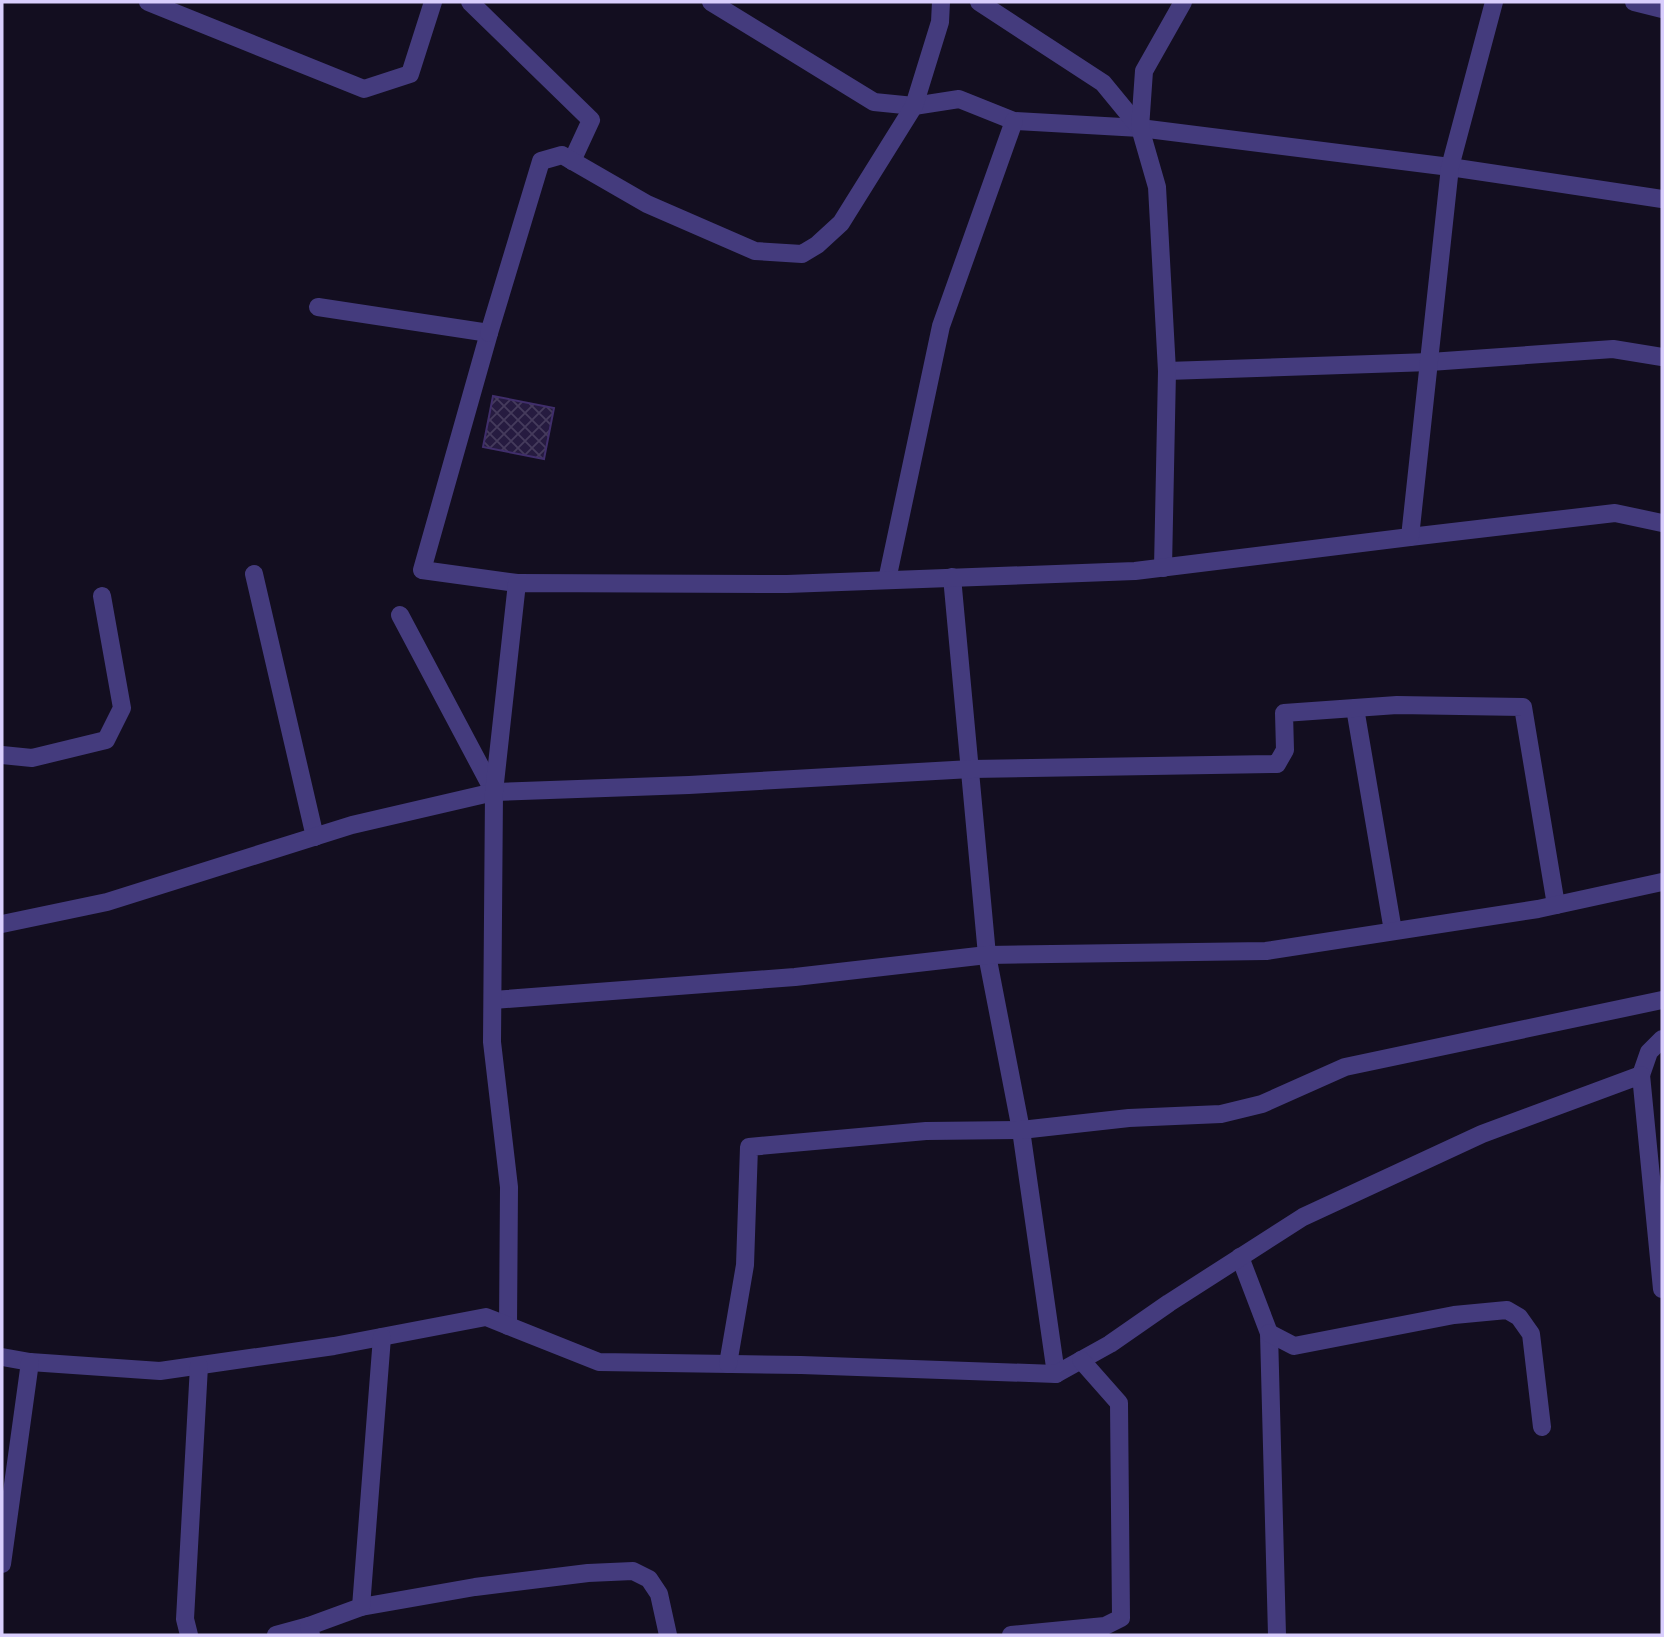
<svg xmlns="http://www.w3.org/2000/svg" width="1664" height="1637" font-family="Barlow,sans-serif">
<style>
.building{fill:url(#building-cross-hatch);stroke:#402e6b;stroke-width:2}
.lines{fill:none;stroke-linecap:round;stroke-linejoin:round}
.minor{stroke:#443b7d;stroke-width:18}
</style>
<defs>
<pattern id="building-cross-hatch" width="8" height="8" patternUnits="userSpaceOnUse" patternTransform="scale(1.75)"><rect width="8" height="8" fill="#261b40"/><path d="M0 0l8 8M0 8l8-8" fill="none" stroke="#453b5c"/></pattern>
</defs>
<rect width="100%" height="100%" fill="#130e20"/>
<polygon class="building" points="493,396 554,408 544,459 483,447"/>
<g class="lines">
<g class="minor">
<polyline points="148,2 364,89 410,74 433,2"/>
<polyline points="470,2 591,120 572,161"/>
<polyline points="711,2 874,102 914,106 959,99 1014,121 1140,128 1450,167 1662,199"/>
<polyline points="979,2 1103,83 1140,128"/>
<polyline points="1634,2 1662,9"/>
<polyline points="318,307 489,333 422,570 517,583"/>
<polyline points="489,333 541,161 562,155 647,204 755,251 802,254 817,245 841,223 914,106 940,22 941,2"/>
<polyline points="1167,371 1430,362 1613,349 1662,357"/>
<polyline points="1410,537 1615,513 1662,523"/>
<polyline points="1163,568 1167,371 1157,187 1140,128 1144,71 1183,2"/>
<polyline points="254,574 315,837"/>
<polyline points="952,577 987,955 1021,1130 1056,1374"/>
<polyline points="887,580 941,326 1014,121"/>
<polyline points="400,615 494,792"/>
<polyline points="1355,708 1393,931"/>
<polyline points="2,755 32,758 106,740 122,708 102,596"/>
<polyline points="2,924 107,902 352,825 494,792 689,785 971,769 1277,764 1285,750 1284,713 1397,705 1523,707 1556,905"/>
<polyline points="493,1000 795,977 987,955 1266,951 1538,909 1662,882"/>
<polyline points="1641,1075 1649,1052 1662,1039"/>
<polyline points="1240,1257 1269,1333 1277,1635"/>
<polyline points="508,1326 509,1187 492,1042 494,792 517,583 787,584 1135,571 1410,537 1450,167 1494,2"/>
<polyline points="1269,1333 1294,1346 1454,1315 1507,1310 1519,1317 1531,1334 1542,1427"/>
<polyline points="2,1357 30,1362 160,1371 334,1346 486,1317 599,1362 801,1365 1056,1374 1110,1344 1169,1303 1303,1217 1482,1134 1641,1075 1662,1289"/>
<polyline points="728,1364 745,1265 749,1147 926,1131 1021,1130 1129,1118 1221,1114 1262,1104 1345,1067 1662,1000"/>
<polyline points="2,1564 30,1362"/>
<polyline points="361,1607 475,1587 588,1573 633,1571 649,1579 659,1594 668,1635"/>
<polyline points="189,1635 185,1619 199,1366"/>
<polyline points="276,1635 309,1626"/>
<polyline points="311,1635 309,1626 361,1607 382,1337"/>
<polyline points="1011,1635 1105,1626 1121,1618 1119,1403 1081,1360"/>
</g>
</g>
<rect width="1664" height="1637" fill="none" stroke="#d9cefd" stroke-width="7"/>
</svg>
